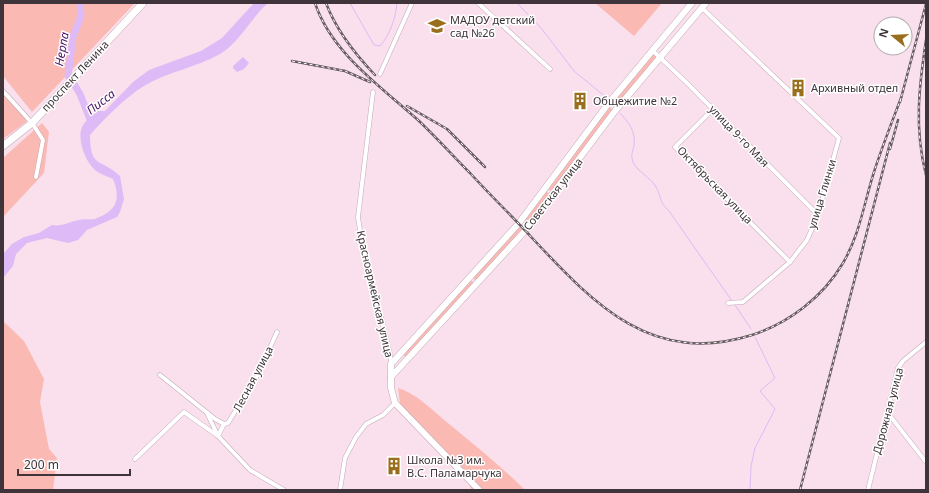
<svg xmlns="http://www.w3.org/2000/svg" width="929" height="493" font-family="'Noto Sans',sans-serif">
<style>
.green{fill:#fbb9b4}
.water{fill:#debaf7}
.lines{fill:none;stroke-linecap:round;stroke-linejoin:round}
.stream{stroke:#debaf7;stroke-width:1}
.river{stroke:#debaf7;stroke-width:7}
.minor-casing{stroke:#c3aab6;stroke-width:5}
.secondary-casing{stroke:#c3aab6;stroke-width:7}
.primary-casing{stroke:#c3aab6;stroke-width:8}
.minor{stroke:#fff;stroke-width:4}
.secondary{stroke:#fff;stroke-width:6}
.primary{stroke:#fff;stroke-width:7}
.rail-casing{stroke:#685b61;stroke-width:2.5}
.rail{stroke:#fff;stroke-width:1;stroke-dasharray:3;stroke-linecap:butt}
.labels{text-anchor:middle;stroke-width:3;stroke-linejoin:round;paint-order:stroke}
.poi-label{font-size:11px;fill:#3e3439;stroke:#fff;text-anchor:start}
.street-label{font-size:11px;fill:#3e3439;stroke:#fff}
.water-label{font-size:12px;font-style:italic;fill:#480d65;stroke:#fff}
</style>
<rect width="100%" height="100%" fill="#fadfec"/>
<g class="green">
<polygon points="3,3 135,3 32,112 3,76"/>
<polygon points="595,3 662,3 634,36"/>
<polygon points="652,53 658,58 615,109 610,104"/>
<polygon points="3,90 25,115 26,122 3,139"/>
<polygon points="609,107 614,110 552,192 547,188"/>
<polygon points="42,123 49,132 44,173 3,217 3,158"/>
<polygon points="545,191 550,194 526,225 522,222"/>
<polygon points="519,225 522,229 476,281 472,277"/>
<polygon points="470,280 474,283 406,357 402,354"/>
<polygon points="3,321 24,341 44,379 40,402 49,449 57,458 53,490 3,490"/>
<path d="M398,388C415,393 430,408 443,419C471,442 500,465 525,490H472L463,474L401,411Z"/>
</g>
<g class="water">
<path d="M254,3H268C250,19 241,41 220,54C196,68 168,71 144,86C126,97 104,119 90,135C90,169 101,158 120,176L124,199L120,212L117,217L87,230L78,240L68,243L47,238L27,243L16,254L13,266L3,278V254L12,244L24,237L39,233L52,225C61,227 69,222 79,220C84,218 92,221 97,218C117,210 121,199 113,179C107,176 100,174 96,171C86,163 78,142 81,130C83,122 92,115 98,111H105L133,82L149,70L201,51L222,38Z"/>
<polygon points="243,57 249,63 244,69 237,72 233,68 233,66"/>
</g>
<g class="lines">
<g class="stream">
<path d="M350,3L374,45L380,46C390,35 396,17 397,3"/>
<polyline points="517,3 541,28 574,71 607,98"/>
<path d="M620,113C629,123 636,131 634,146C633,150 631,155 632,158C633,170 651,177 656,187C662,197 658,201 669,211L732,301"/>
<polyline points="735,305 751,329"/>
<polyline points="52,489 53,490"/>
<polyline points="750,490 751,466 755,448 775,409 760,391 775,378 755,337"/>
</g>
<g class="river">
<polyline points="68,76 73,37 81,16 80,3"/>
<polyline points="74,84 80,94 91,122"/>
</g>
<g class="minor-casing">
<g id="minor">
<polyline points="478,3 550,69"/>
<polyline points="702,8 839,138 818,215 807,240 790,262 743,302 728,303"/>
<polyline points="652,50 688,84 818,215"/>
<polyline points="380,74 412,3"/>
<polyline points="3,91 32,123 43,140 36,177"/>
<polyline points="373,92 358,217 361,237 390,354 391,364"/>
<polyline points="713,109 675,147 790,262"/>
<polyline points="160,375 215,419 224,424 228,423 257,376 277,332"/>
<polyline points="887,412 926,462"/>
<polyline points="207,413 218,436"/>
<polyline points="218,436 224,424"/>
<polyline points="135,459 184,412 218,436 250,470 284,490"/>
<polyline points="340,490 345,458 356,437 366,424 383,415 395,403"/>
<polyline points="868,490 898,368 903,361 926,342"/>
</g>
</g>
<g class="secondary-casing">
<g id="secondary">
<polyline points="391,377 524,232 615,111 706,3"/>
<polyline points="479,490 395,403 391,388 391,364 519,223 608,104 692,3"/>
</g>
</g>
<g class="primary-casing">
<polyline id="primary" points="3,146 32,123 143,3"/>
</g>
<use href="#minor" class="minor"/>
<use href="#secondary" class="secondary"/>
<use href="#primary" class="primary"/>
<g class="rail-casing">
<g id="rail">
<path d="M315,3C331,52 380,86 418,120C436,137 453,156 470,173C491,196 513,217 534,240C596,306 653,366 752,335C789,323 823,297 843,263C860,234 864,203 874,172C882,147 892,122 901,98"/>
<path d="M326,3C336,30 355,54 375,75"/>
<path d="M926,40C919,87 914,128 926,175"/>
<polyline points="292,61 345,71 370,82"/>
<polyline points="900,102 926,4"/>
<polyline points="407,106 447,129 485,167"/>
<polyline points="890,149 898,120"/>
<polyline points="800,490 890,143"/>
</g>
</g>
<use href="#rail" class="rail"/>
</g>
<defs>
<g id="school-bare" transform="scale(1.38)"><path d="M0-5L7-2L0 1L-7-2ZM-4 1L0 2.5L4 1V4Q0 6-4 4Z" fill="#996e1c" stroke="#fff" stroke-width="2.5" paint-order="stroke"/></g>
<g id="building-bare" transform="scale(1.38)"><path d="M-4-6H4V6H1V3H-1V6H-4ZM-2.5-4.3h1.7v1.8h-1.7ZM.8-4.3h1.7v1.8H.8ZM-2.5-1h1.7V.8h-1.7ZM.8-1h1.7V.8H.8Z" fill="#996e1c" stroke="#fff" stroke-width="2.5" paint-order="stroke"/></g>
</defs>
<g fill-rule="evenodd">
<use href="#school-bare" x="437" y="26"/>
<use href="#building-bare" x="798" y="88"/>
<use href="#building-bare" x="580" y="101"/>
<use href="#building-bare" x="394" y="466"/>
</g>
<g class="labels">
<g class="poi-label">
<text x="450" y="24">МАДОУ детский<tspan x="450" dy="13">сад №26</tspan></text>
<text x="811" y="92">Архивный отдел</text>
<text x="593" y="105">Общежитие №2</text>
<text x="407" y="464">Школа №3 им.<tspan x="407" dy="13">В.С. Паламарчука</tspan></text>
</g>
<g class="street-label">
<text transform="translate(75 76) rotate(-47)" y="4">проспект Ленина</text>
<text transform="translate(739 136) rotate(46)" y="4">улица 9-го Мая</text>
<text transform="translate(715 185) rotate(46)" y="4">Октябрьская улица</text>
<text transform="translate(553 194) rotate(-52)" y="4">Советская улица</text>
<text transform="translate(822 194) rotate(-73)" y="4">улица Глинки</text>
<text transform="translate(375 294) rotate(77)" y="4">Красноармейская улица</text>
<text transform="translate(253 379) rotate(-62)" y="4">Лесная улица</text>
<text transform="translate(888 411) rotate(-75)" y="4">Дорожная улица</text>
</g>
<g class="water-label">
<text transform="translate(62 49) rotate(-80)" y="4">Нерпа</text>
<text transform="translate(101 102) rotate(-38)" y="4">Писса</text>
</g>
</g>
<rect width="929" height="493" fill="none" stroke="#3e3439" stroke-width="8"/>
<g transform="translate(893 36) rotate(288)"><circle r="19" fill="#ffffff" stroke="#b2aeb0"/>
<path d="M0-3L7 15L0 10L-7 15Z" fill="#996e1c"/>
<text y="-6" font-size="11" font-weight="bold" text-anchor="middle" fill="#3e3439">N</text>
</g>
<path d="M18 469v6h112v-6" fill="none" stroke="#3e3439" stroke-width="2"/>
<text x="24" y="469" font-size="12" fill="#3e3439" stroke="#ffffff" stroke-width="3" paint-order="stroke">200 m</text>
</svg>
